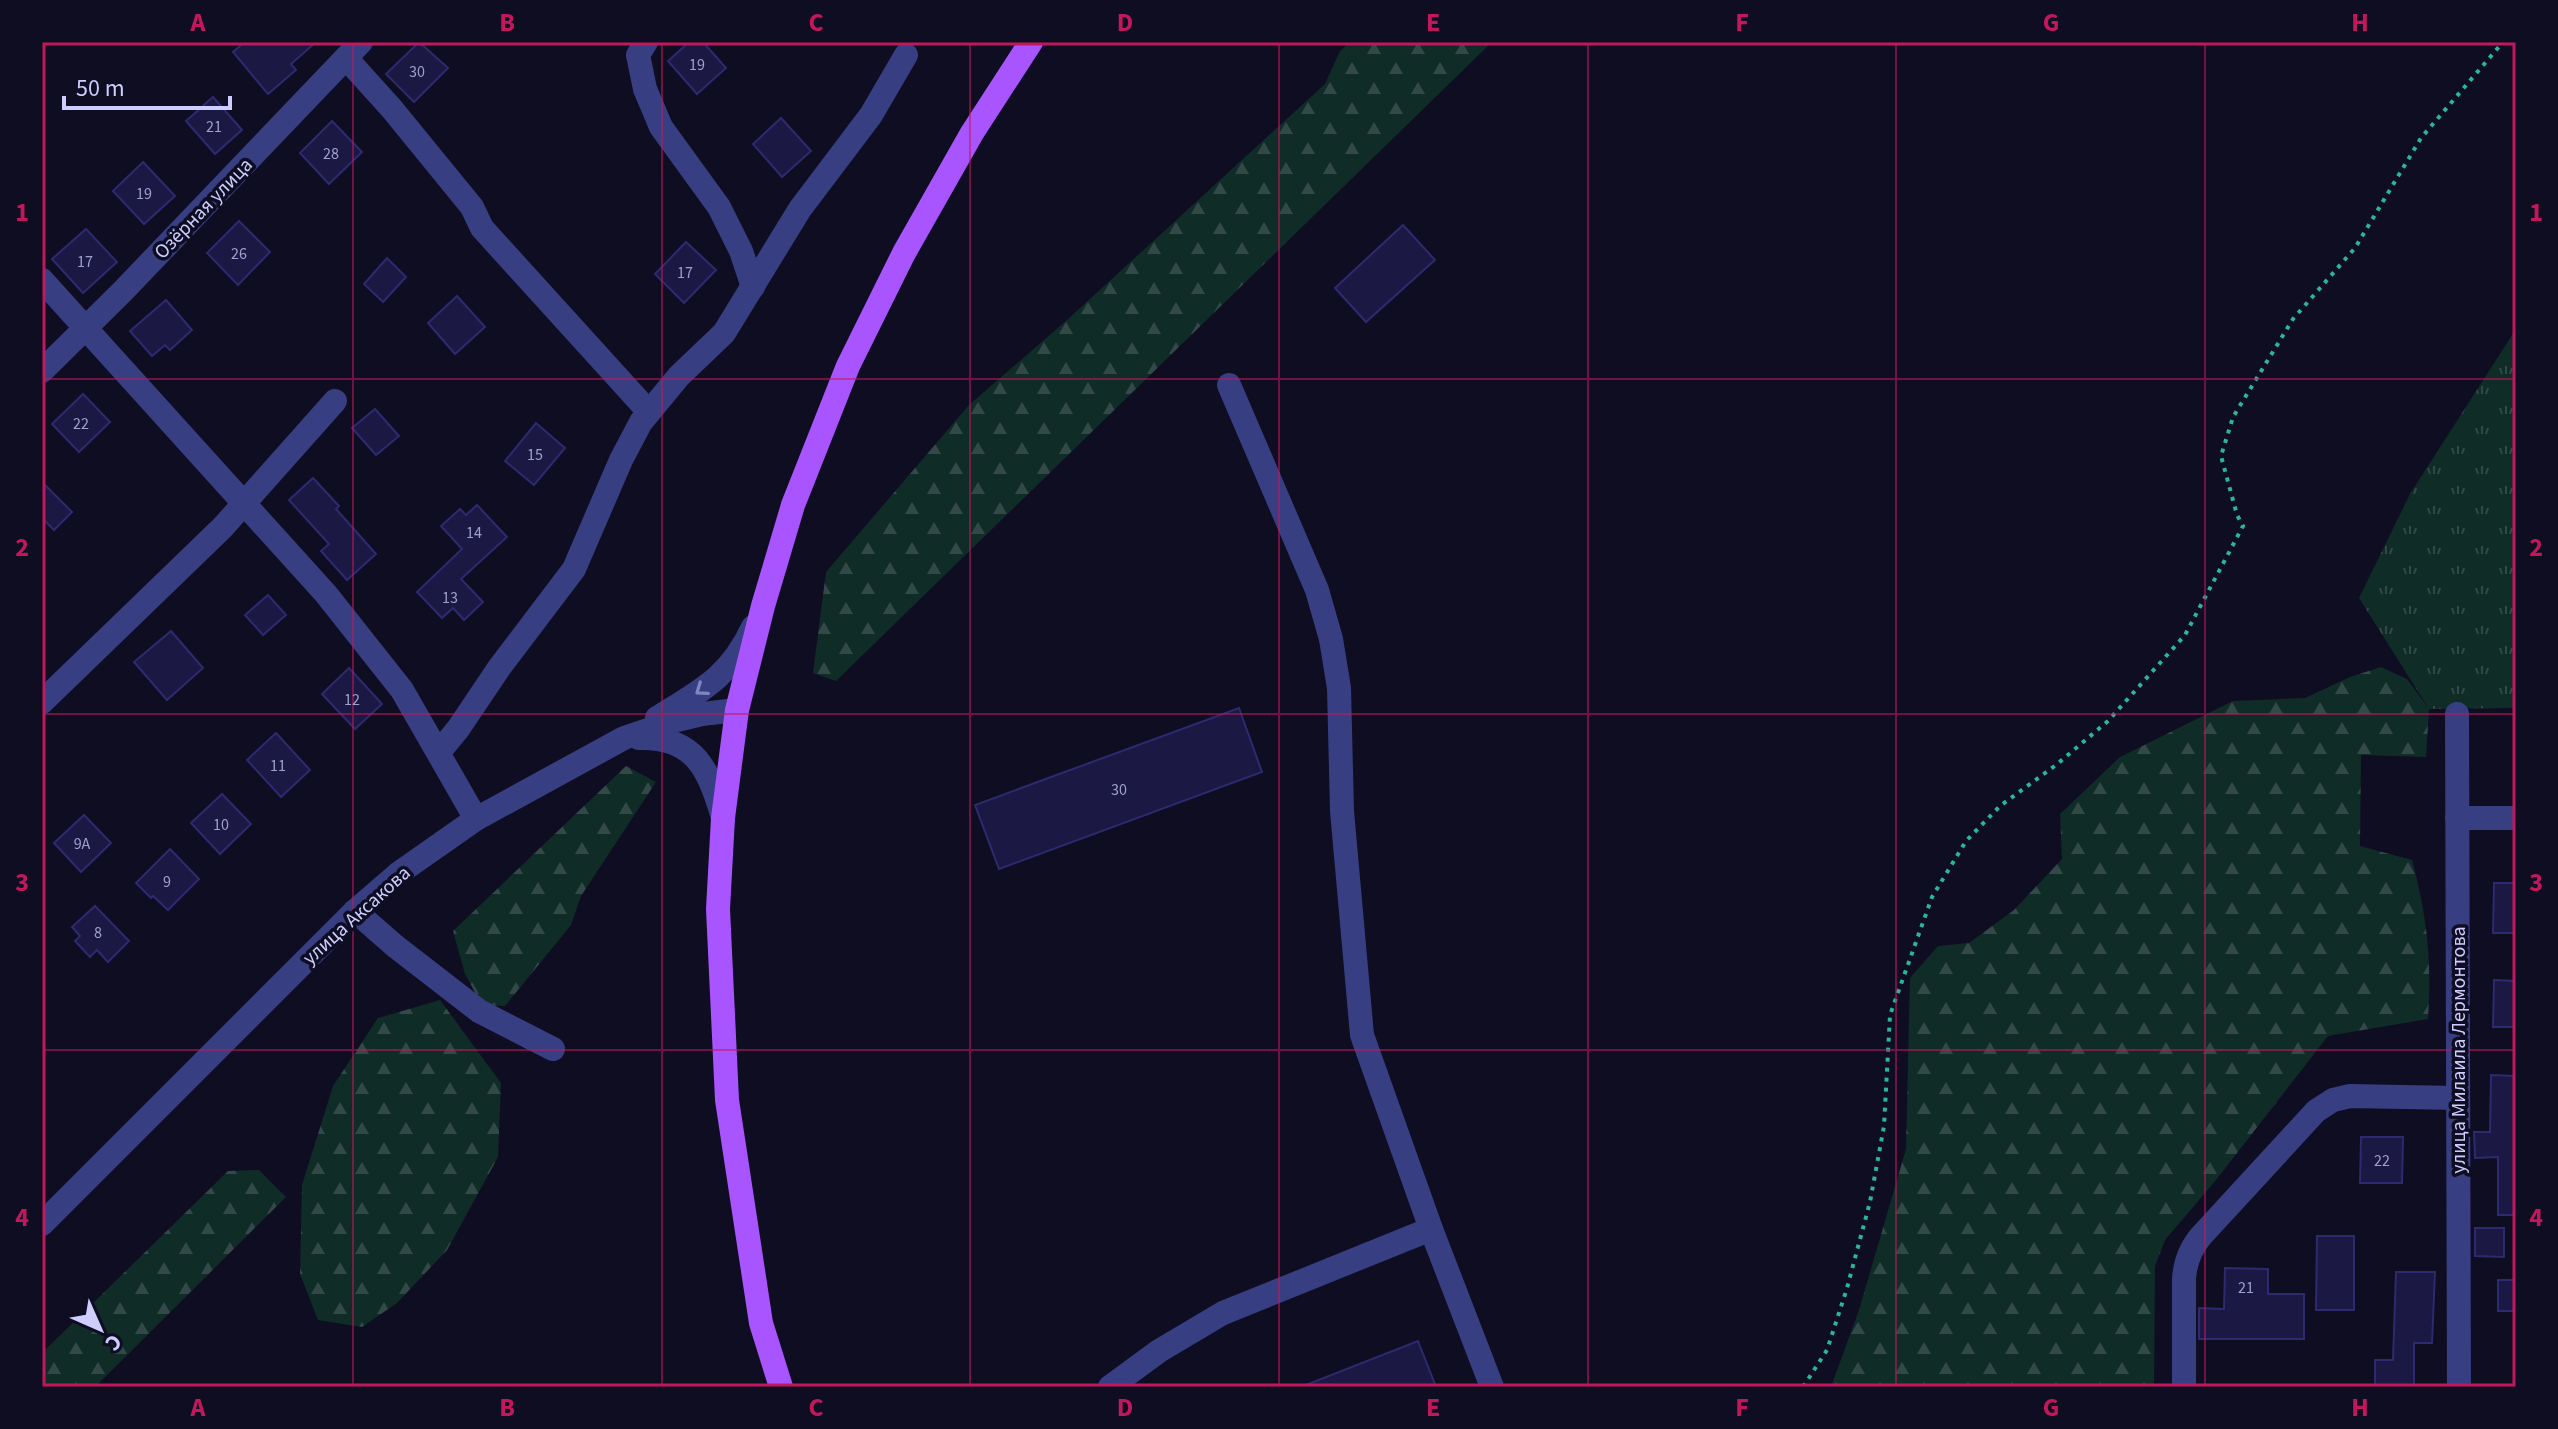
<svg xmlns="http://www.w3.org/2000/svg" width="2558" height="1429" font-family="'Source Sans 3',sans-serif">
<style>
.grass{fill:url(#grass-tufts)}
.forest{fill:url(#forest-firs)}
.building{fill:#1b1843;stroke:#2e2a70;stroke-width:2}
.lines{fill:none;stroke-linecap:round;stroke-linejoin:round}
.path{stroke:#2bb59a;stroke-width:4;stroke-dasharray:4 6;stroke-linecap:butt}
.minor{stroke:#373e82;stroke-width:24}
.major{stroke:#a854ff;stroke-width:24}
.oneway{stroke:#8286c0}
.grid{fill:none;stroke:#c2185b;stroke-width:2;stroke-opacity:0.55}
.labels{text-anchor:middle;stroke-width:7;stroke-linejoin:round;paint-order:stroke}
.number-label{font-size:16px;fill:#a0a0d0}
.street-label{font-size:20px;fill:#cdceff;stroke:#0e0d22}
.neatline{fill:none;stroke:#c2185b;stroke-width:3}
.grid-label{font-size:26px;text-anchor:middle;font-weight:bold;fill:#c2185b}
</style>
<defs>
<pattern id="grass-tufts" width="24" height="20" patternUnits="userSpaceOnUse" patternTransform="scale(2)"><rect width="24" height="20" fill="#102c27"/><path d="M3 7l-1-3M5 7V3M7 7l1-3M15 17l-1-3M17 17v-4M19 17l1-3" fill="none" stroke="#324947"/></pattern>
<pattern id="forest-firs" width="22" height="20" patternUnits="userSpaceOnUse" patternTransform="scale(2)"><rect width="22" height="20" fill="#102c27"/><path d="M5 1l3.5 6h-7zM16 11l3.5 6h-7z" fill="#324947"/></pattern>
</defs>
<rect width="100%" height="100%" fill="#0e0d22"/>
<polygon class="grass" points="2516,329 2516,708 2429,709 2359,598 2410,494"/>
<g class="forest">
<polygon points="1350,42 1492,42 836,681 813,673 826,572 969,405 1067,320 1325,84 1340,51"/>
<path d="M2381,667L2407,679L2429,709L2426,757L2361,755L2360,846L2412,860C2427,915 2432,962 2428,1019L2328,1036L2216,1180L2165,1240L2155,1266L2154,1387H1831L1859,1310L1906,1149L1910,978L1938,946L1969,943L2014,910L2062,859L2060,814L2120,757L2233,701L2305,698L2350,677Z"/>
<polygon points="626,766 656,782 581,896 571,925 505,1006 482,1005 465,974 453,931"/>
<polygon points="440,1000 501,1083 498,1157 447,1250 397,1303 362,1327 318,1320 300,1274 302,1185 333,1086 378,1018"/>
<polygon points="259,1170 286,1197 95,1387 42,1387 42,1353 228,1171"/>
</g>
<g class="building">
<polygon points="245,42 316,42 291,64 296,70 268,94 233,52"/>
<polygon points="419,42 448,68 414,102 386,74"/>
<polygon points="689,42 703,42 726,68 697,94 668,61"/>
<polygon points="213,97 242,130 215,154 186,121"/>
<polygon points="781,118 811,151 782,177 753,144"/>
<polygon points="332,121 362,152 329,184 300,153"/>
<polygon points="143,162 175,196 144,224 113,191"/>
<polygon points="239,221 270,252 238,285 207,253"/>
<polygon points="1403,225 1435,260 1366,322 1335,288"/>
<polygon points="86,229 117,262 83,293 52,259"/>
<polygon points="686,242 716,270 684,303 655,274"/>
<polygon points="387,258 406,277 383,302 364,284"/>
<polygon points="457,296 485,327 455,354 428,323"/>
<polygon points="166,300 192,330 170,350 165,345 152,356 130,331"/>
<polygon points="83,394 110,422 79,452 52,424"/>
<polygon points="375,409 399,436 376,455 352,428"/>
<polygon points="536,423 565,448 534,485 505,461"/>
<polygon points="313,478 339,506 336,509 376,554 347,580 321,551 329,544 289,500"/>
<polygon points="42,482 72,512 54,530 42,518"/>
<polygon points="477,505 507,537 461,579 483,602 464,620 453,608 442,618 417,592 462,549 441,526 460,509 466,515"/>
<polygon points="268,595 286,615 263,635 245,615"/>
<polygon points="171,631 203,668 167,700 134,662"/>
<polygon points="349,668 382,704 355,729 322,694"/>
<polygon points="1239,708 1262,772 999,869 975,805"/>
<polygon points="276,733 310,770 281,797 247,760"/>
<polygon points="222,794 251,824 220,854 191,823"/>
<polygon points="84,815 111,843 81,872 54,843"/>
<polygon points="170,849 199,879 168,910 153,896 151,898 136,883"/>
<polygon points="2494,883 2516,883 2516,933 2493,933"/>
<polygon points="95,906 129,941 108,962 97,950 90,957 75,941 80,936 72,927"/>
<polygon points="2494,980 2516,981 2516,1027 2493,1027"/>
<polygon points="2491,1075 2516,1076 2516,1215 2498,1215 2498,1157 2475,1158 2474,1132 2490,1132"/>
<polygon points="2361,1137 2403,1137 2402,1183 2360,1183"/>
<polygon points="2475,1228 2504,1228 2504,1257 2475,1256"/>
<polygon points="2317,1236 2354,1236 2354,1310 2316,1310"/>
<polygon points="2225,1268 2268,1269 2268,1294 2304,1294 2304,1339 2199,1339 2199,1308 2224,1309"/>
<polygon points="2396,1272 2435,1272 2432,1343 2414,1343 2414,1387 2375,1387 2375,1360 2393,1360"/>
<rect x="2498" y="1280" width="18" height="31"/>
<polygon points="1418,1341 1436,1387 1304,1387 1303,1386"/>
</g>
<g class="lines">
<polyline class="path" points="1803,1387 1827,1350 1847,1288 1870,1202 1884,1126 1890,1015 1932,897 1966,841 2000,806 2056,765 2108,721 2185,635 2243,526 2237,515 2221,456 2233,417 2293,319 2355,248 2421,138 2503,42"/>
<g class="minor">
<polyline points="646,42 638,55 645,89 661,127 719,207 741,251 753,287"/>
<polyline points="346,58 392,109 472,207 482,228 649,412"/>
<polyline points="42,280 326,594 402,690 476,819"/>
<polyline points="42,371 123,291 361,42"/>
<polyline points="1229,385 1317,590 1331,639 1339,688 1342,811 1362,1035 1431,1229 1492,1387"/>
<polyline points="42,702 223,527 335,401"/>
<polyline points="2457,714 2459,1387"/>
<path d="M657,718C702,690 730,677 753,627"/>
<path d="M639,738C695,736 709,770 723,818"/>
<polyline points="439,752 458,729 499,668 574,569 621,460 641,422 679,376 724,333 800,209 871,115 906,55"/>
<polyline points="2457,818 2516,818"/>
<polyline points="355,911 395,946 479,1011 553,1049"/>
<polyline points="42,1224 355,911 399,873 476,819 624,738 677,720 702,714 737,710"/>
<polyline points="1110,1387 1159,1351 1223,1313 1431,1229"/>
<path d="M2184,1387V1279C2185,1262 2190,1249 2201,1236L2316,1111L2333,1100L2350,1096L2458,1098"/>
</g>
<polyline class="major" points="781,1387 761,1323 727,1100 718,909 723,818 737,710 763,606 793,505 848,366 904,253 972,133 1031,42"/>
</g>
<defs><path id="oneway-chevron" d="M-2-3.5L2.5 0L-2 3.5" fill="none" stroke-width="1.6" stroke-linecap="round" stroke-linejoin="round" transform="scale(2)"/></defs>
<use class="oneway" href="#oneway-chevron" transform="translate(701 690) rotate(145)"/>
<path class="grid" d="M353,42V1387M662,42V1387M970,42V1387M1279,42V1387M1588,42V1387M1896,42V1387M2205,42V1387M42,379H2516M42,714H2516M42,1050H2516"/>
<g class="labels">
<g class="number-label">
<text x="697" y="70">19</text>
<text x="417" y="77">30</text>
<text x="214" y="132">21</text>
<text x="331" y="159">28</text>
<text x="144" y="199">19</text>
<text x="239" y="259">26</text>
<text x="85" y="267">17</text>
<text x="685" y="278">17</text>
<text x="81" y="429">22</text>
<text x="535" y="460">15</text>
<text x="474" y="538">14</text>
<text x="450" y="603">13</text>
<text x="352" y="705">12</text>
<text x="278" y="771">11</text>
<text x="1119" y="795">30</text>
<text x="221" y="830">10</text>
<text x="82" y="849">9А</text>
<text x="167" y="887">9</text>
<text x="98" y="938">8</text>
<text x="2382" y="1166">22</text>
<text x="2246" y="1293">21</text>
</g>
<g class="street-label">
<text transform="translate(203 208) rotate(-46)" y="7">Озёрная улица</text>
<text transform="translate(356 915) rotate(-42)" y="7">улица Аксакова</text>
<text transform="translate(2458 1050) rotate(-90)" y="7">улица Милаила Лермонтова</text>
</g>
</g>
<rect width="2558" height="1429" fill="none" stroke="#0e0d22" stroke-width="88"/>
<g transform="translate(100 1329) rotate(135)" stroke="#0e0d22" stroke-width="6" paint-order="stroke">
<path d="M0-6L14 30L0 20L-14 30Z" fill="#cdceff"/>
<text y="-12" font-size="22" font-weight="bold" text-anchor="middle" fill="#cdceff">С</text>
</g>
<path d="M64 96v12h166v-12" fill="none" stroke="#cdceff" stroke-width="4"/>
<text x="76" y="96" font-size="24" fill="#cdceff" stroke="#0e0d22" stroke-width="6" paint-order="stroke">50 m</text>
<rect x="44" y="44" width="2470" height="1341" class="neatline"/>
<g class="grid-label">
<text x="198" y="31">A</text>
<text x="507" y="31">B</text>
<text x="816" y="31">C</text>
<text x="1125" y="31">D</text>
<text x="1433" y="31">E</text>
<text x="1742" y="31">F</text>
<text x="2051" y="31">G</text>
<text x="2360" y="31">H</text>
<text x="22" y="221">1</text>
<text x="2536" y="221">1</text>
<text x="22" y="556">2</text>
<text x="2536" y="556">2</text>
<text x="22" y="891">3</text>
<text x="2536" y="891">3</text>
<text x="22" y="1226">4</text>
<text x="2536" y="1226">4</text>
<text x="198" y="1416">A</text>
<text x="507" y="1416">B</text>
<text x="816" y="1416">C</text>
<text x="1125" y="1416">D</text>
<text x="1433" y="1416">E</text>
<text x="1742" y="1416">F</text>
<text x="2051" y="1416">G</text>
<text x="2360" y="1416">H</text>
</g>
</svg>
